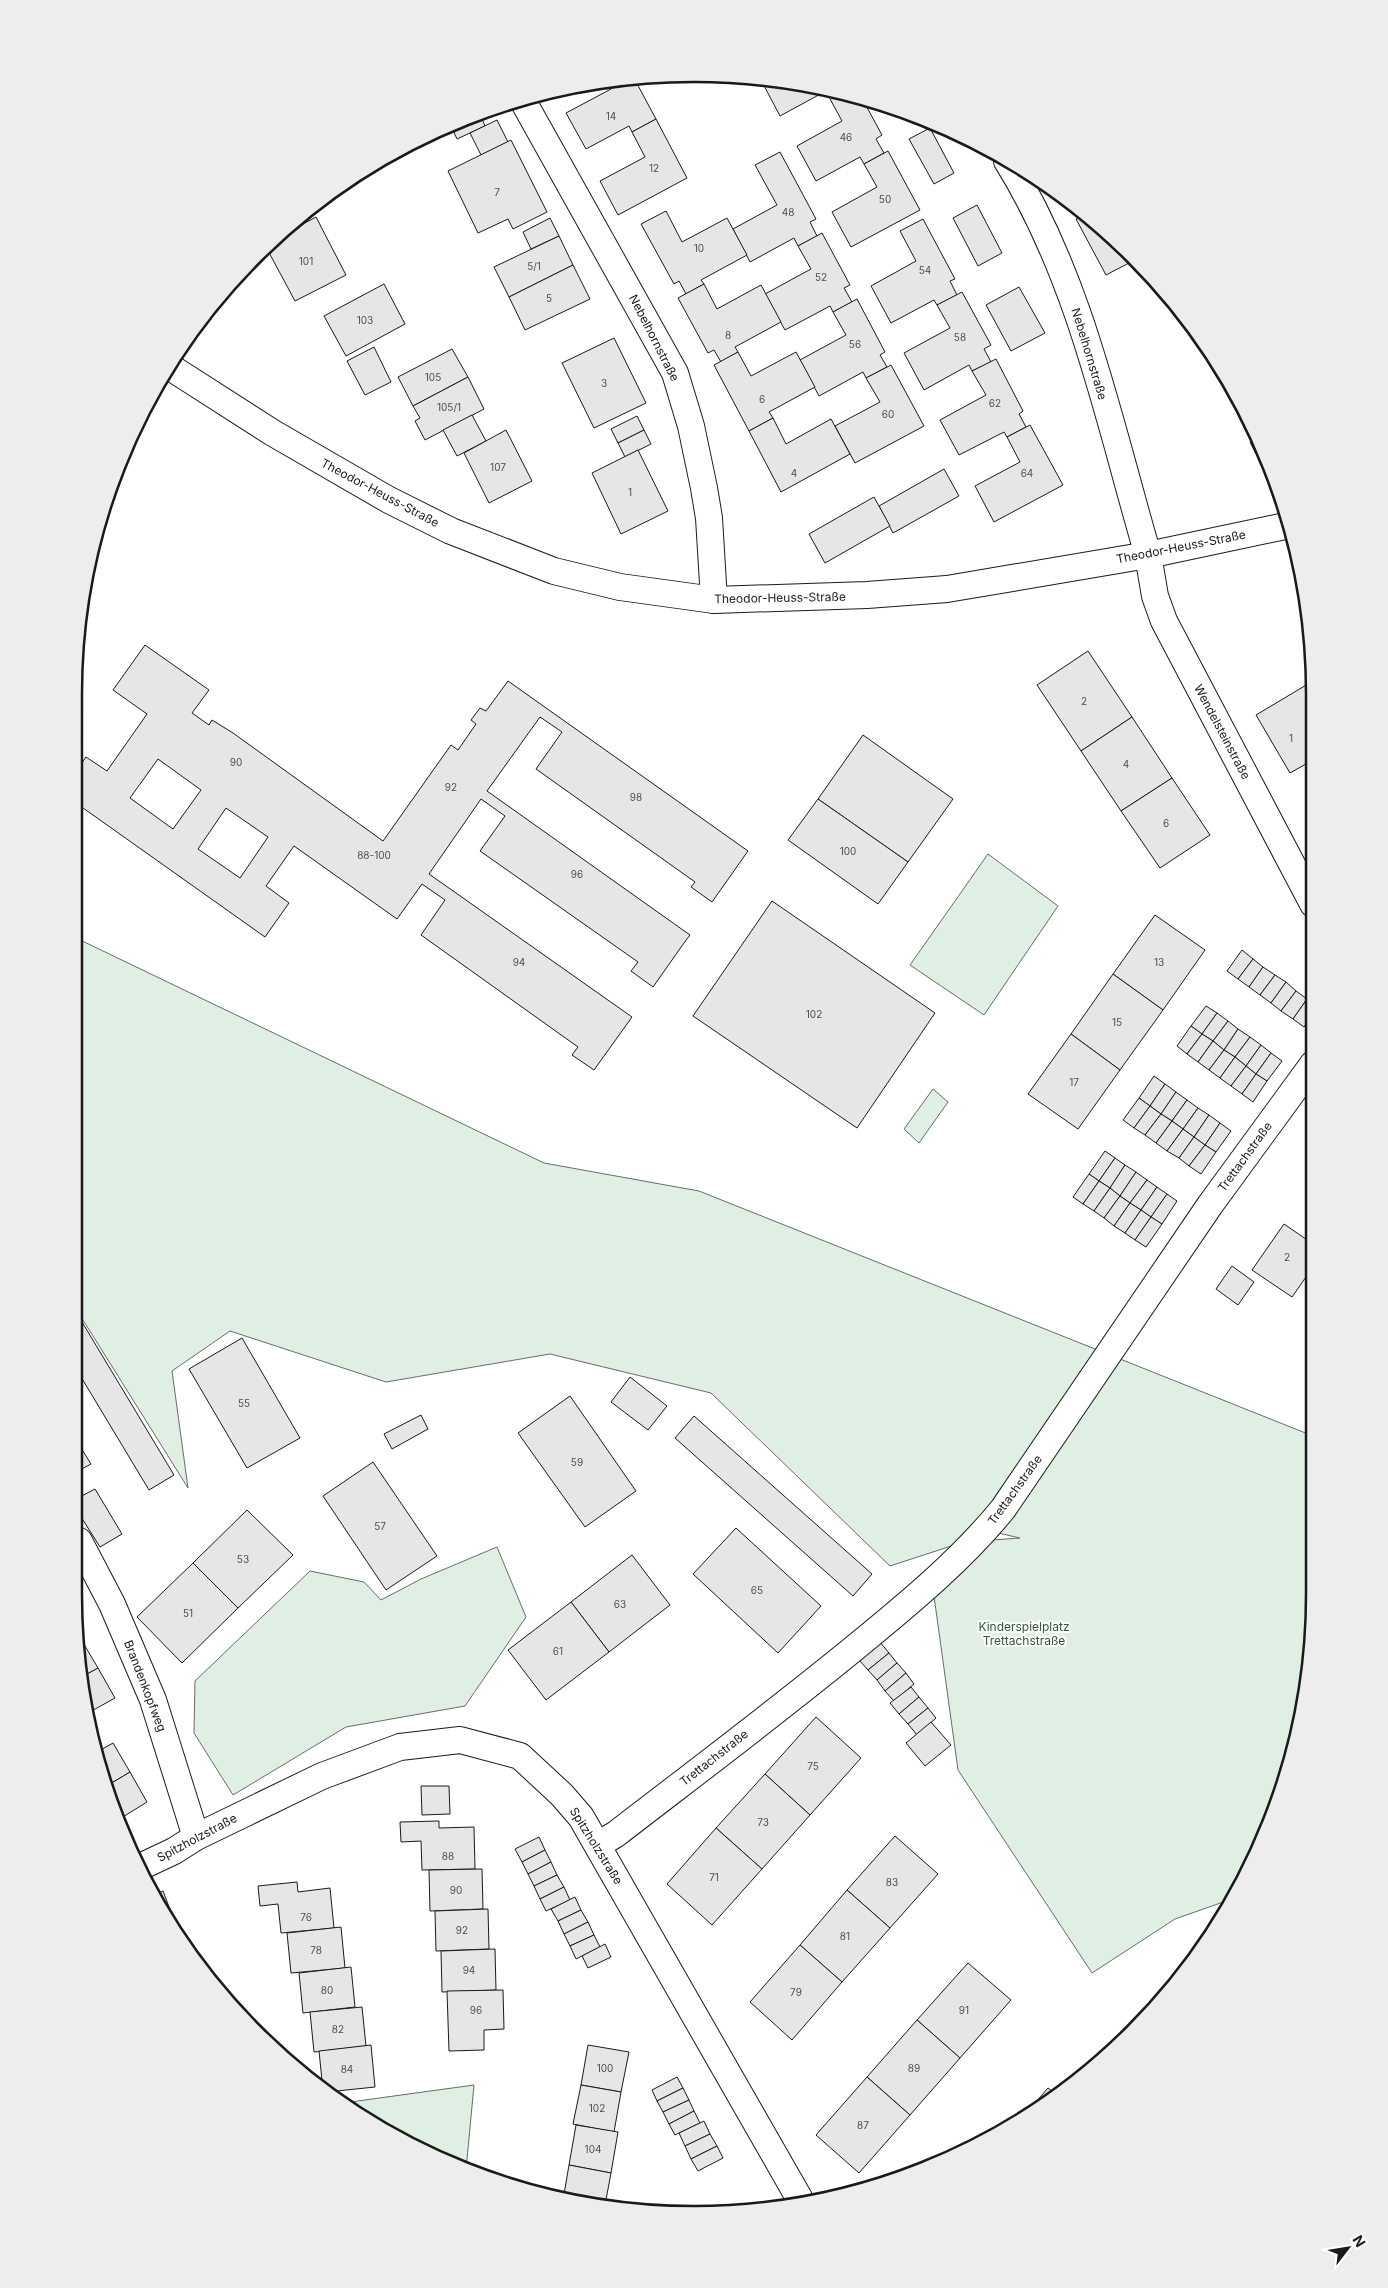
<svg xmlns="http://www.w3.org/2000/svg" width="1388" height="2288" font-family="Inter,sans-serif">
<style>
.green{fill:#e0efe3;stroke:#6a6a6a}
.building{fill:#e6e6e6;stroke:#1a1a1a;fill-rule:evenodd}
.lines{fill:none;stroke-linecap:round;stroke-linejoin:round}
.street-casing{stroke:#1a1a1a;stroke-width:28}
.street{stroke:#fff;stroke-width:26}
.labels{text-anchor:middle;stroke-width:4;stroke-linejoin:round;paint-order:stroke}
.number-label{font-size:10px;fill:#4d4d4d}
.street-label{font-size:12px;fill:#1a1a1a;stroke:#fff}
.park-label{font-size:12px;fill:#2b5a34;stroke:#fff}
.rim{fill:none;stroke:#1a1a1a;stroke-width:2.5}
</style>
<rect width="100%" height="100%" fill="#fff"/>
<g class="green">
<polygon points="988,854 1058,906 984,1015 910,965"/>
<polygon points="76,938 544,1163 699,1191 1313,1436 1313,1635 1281,1794 1229,1900 1175,1919 1092,1973 958,1770 934,1596 993,1540 1020,1538 994,1532 890,1566 711,1393 550,1354 386,1382 230,1331 172,1371 188,1488 78,1312"/>
<polygon points="933,1089 948,1102 919,1143 904,1129"/>
<polygon points="497,1547 526,1617 465,1706 346,1727 233,1795 194,1733 195,1681 310,1571 364,1582 381,1600 421,1579"/>
<polygon points="474,2085 466,2170 419,2150 343,2103"/>
</g>
<g class="building">
<polygon points="635,80 656,119 632,132 629,126 586,149 566,113 611,89 607,82"/>
<polygon points="761,80 815,86 837,92 829,97 826,91 780,116"/>
<polygon points="837,92 863,100 882,135 876,139 884,153 864,164 860,157 816,181 797,146 842,121 829,97"/>
<polygon points="480,114 485,126 457,139 451,126"/>
<polygon points="656,119 687,178 618,215 600,181 645,157 632,132"/>
<polygon points="497,120 508,142 481,155 470,133"/>
<polygon points="930,128 954,173 934,184 909,139"/>
<polygon points="511,140 547,212 513,229 508,219 478,233 448,171"/>
<polygon points="888,151 920,210 851,247 832,212 877,187 864,164"/>
<polygon points="780,152 816,219 810,222 817,236 798,246 794,238 750,262 733,229 777,205 755,165"/>
<polygon points="977,205 1002,253 978,266 953,218"/>
<polygon points="666,211 682,242 727,218 747,255 701,280 704,284 686,294 679,281 674,284 641,224"/>
<polygon points="1081,216 1124,253 1129,263 1106,275 1076,219"/>
<polygon points="316,217 346,275 295,301 266,247 277,238"/>
<polygon points="550,218 559,236 531,249 523,232"/>
<polygon points="923,219 955,279 950,281 957,295 937,305 934,300 891,323 871,286 916,261 900,231"/>
<polygon points="822,233 850,285 844,288 852,302 833,312 830,306 785,330 765,294 811,269 798,246"/>
<polygon points="559,236 573,265 509,297 494,267"/>
<polygon points="573,265 590,299 525,330 509,297"/>
<polygon points="384,284 405,324 346,356 324,316"/>
<polygon points="704,284 717,309 761,285 781,322 735,347 738,352 721,362 714,350 708,353 678,298"/>
<polygon points="1019,287 1045,333 1011,351 986,305"/>
<polygon points="962,292 991,345 984,349 991,362 972,371 969,365 924,390 904,353 950,328 937,305"/>
<polygon points="857,299 885,352 880,355 887,367 866,378 863,372 819,396 800,360 846,335 833,312"/>
<polygon points="614,338 646,403 594,428 562,363"/>
<polygon points="374,347 391,382 365,395 347,361"/>
<polygon points="452,349 468,377 413,406 398,377"/>
<polygon points="738,352 751,376 796,352 815,387 769,412 773,418 749,431 714,365"/>
<polygon points="996,359 1023,411 1019,414 1026,427 1007,437 1004,432 959,455 940,420 986,395 972,371"/>
<polygon points="891,365 924,426 855,463 835,426 880,402 866,378"/>
<polygon points="1217,365 1231,384 1248,423"/>
<polygon points="468,377 484,409 425,440 415,421 420,418 413,406"/>
<polygon points="472,415 486,441 457,456 443,430"/>
<polygon points="637,416 644,430 618,443 611,429"/>
<polygon points="773,418 786,444 831,419 850,454 781,492 749,431"/>
<polygon points="1030,425 1063,485 994,522 975,486 1020,462 1007,437"/>
<polygon points="506,430 532,481 489,503 464,453"/>
<polygon points="644,430 651,444 625,457 618,443"/>
<polygon points="1254,440 1260,453 1256,454 1250,442"/>
<polygon points="638,450 668,511 621,534 592,473"/>
<polygon points="944,469 959,496 893,533 879,506"/>
<polygon points="874,497 890,526 825,563 809,534"/>
<polygon points="105,502 111,507 101,523"/>
<path d="M145,645L209,690L192,713L209,725L212,720L233,733L383,841L451,745L458,750L476,724L471,720L480,708L486,711L508,681L748,851L712,902L691,887L695,882L536,769L562,732L540,717L487,791L690,935L684,943L653,987L631,971L638,962L480,851L505,816L481,799L429,874L632,1017L594,1070L572,1055L578,1047L421,935L445,900L422,884L397,919L294,846L266,886L289,903L265,937L76,803V771L86,757L107,771L147,714L113,690ZM158,759L201,790L173,829L130,798ZM226,808L268,837L240,878L198,849Z"/>
<polygon points="1088,651 1132,717 1081,751 1037,685"/>
<polygon points="1313,681 1313,760 1290,773 1256,715"/>
<polygon points="1132,717 1172,778 1121,811 1081,751"/>
<polygon points="863,735 953,799 908,862 818,799"/>
<polygon points="1172,778 1210,835 1160,868 1121,811"/>
<polygon points="818,799 908,862 878,904 788,840"/>
<polygon points="772,901 935,1013 857,1128 693,1016"/>
<polygon points="1155,915 1205,950 1163,1010 1113,974"/>
<polygon points="1242,950 1253,959 1238,979 1227,971"/>
<polygon points="1253,959 1263,967 1249,987 1238,979"/>
<polygon points="1263,967 1275,975 1260,995 1249,987"/>
<polygon points="1113,974 1163,1010 1120,1070 1071,1034"/>
<polygon points="1275,975 1286,982 1271,1003 1260,995"/>
<polygon points="1286,982 1296,991 1281,1011 1271,1003"/>
<polygon points="1296,991 1307,999 1293,1019 1281,1011"/>
<polygon points="1307,999 1313,1002 1313,1014 1304,1027 1293,1019"/>
<polygon points="1206,1006 1217,1013 1202,1034 1191,1026"/>
<polygon points="1217,1013 1228,1021 1213,1041 1202,1034"/>
<polygon points="1228,1021 1238,1029 1224,1050 1213,1041"/>
<polygon points="1191,1026 1202,1034 1187,1054 1177,1046"/>
<polygon points="1238,1029 1250,1037 1235,1057 1224,1050"/>
<polygon points="1071,1034 1120,1070 1078,1129 1028,1094"/>
<polygon points="1202,1034 1213,1041 1198,1062 1187,1054"/>
<polygon points="1250,1037 1261,1045 1246,1066 1235,1057"/>
<polygon points="1213,1041 1224,1050 1209,1070 1198,1062"/>
<polygon points="1261,1045 1271,1053 1256,1074 1246,1066"/>
<polygon points="1224,1050 1235,1057 1220,1078 1209,1070"/>
<polygon points="1271,1053 1282,1061 1267,1081 1256,1074"/>
<polygon points="1235,1057 1246,1066 1231,1086 1220,1078"/>
<polygon points="1246,1066 1256,1074 1242,1094 1231,1086"/>
<polygon points="1256,1074 1267,1081 1253,1102 1242,1094"/>
<polygon points="1154,1076 1165,1084 1150,1106 1139,1098"/>
<polygon points="1165,1084 1176,1092 1161,1114 1150,1106"/>
<polygon points="1176,1092 1187,1100 1172,1121 1161,1114"/>
<polygon points="1139,1098 1150,1106 1134,1128 1123,1120"/>
<polygon points="1187,1100 1198,1108 1183,1129 1172,1121"/>
<polygon points="1150,1106 1161,1114 1145,1135 1134,1128"/>
<polygon points="1198,1108 1209,1115 1194,1137 1183,1129"/>
<polygon points="1161,1114 1172,1121 1156,1143 1145,1135"/>
<polygon points="1209,1115 1220,1123 1205,1145 1194,1137"/>
<polygon points="1172,1121 1183,1129 1167,1151 1156,1143"/>
<polygon points="1220,1123 1231,1131 1216,1152 1205,1145"/>
<polygon points="1183,1129 1194,1137 1179,1158 1167,1151"/>
<polygon points="1194,1137 1205,1145 1189,1166 1179,1158"/>
<polygon points="1205,1145 1216,1152 1201,1174 1189,1166"/>
<polygon points="1105,1151 1115,1158 1099,1181 1089,1174"/>
<polygon points="1115,1158 1125,1165 1110,1188 1099,1181"/>
<polygon points="1125,1165 1136,1172 1120,1196 1110,1188"/>
<polygon points="1136,1172 1147,1180 1130,1203 1120,1196"/>
<polygon points="1089,1174 1099,1181 1083,1204 1073,1197"/>
<polygon points="1147,1180 1157,1187 1141,1210 1130,1203"/>
<polygon points="1099,1181 1110,1188 1094,1211 1083,1204"/>
<polygon points="1157,1187 1167,1194 1151,1217 1141,1210"/>
<polygon points="1110,1188 1120,1196 1104,1218 1094,1211"/>
<polygon points="1167,1194 1177,1201 1162,1224 1151,1217"/>
<polygon points="1120,1196 1130,1203 1114,1226 1104,1218"/>
<polygon points="1130,1203 1141,1210 1125,1233 1114,1226"/>
<polygon points="1141,1210 1151,1217 1135,1240 1125,1233"/>
<polygon points="1151,1217 1162,1224 1146,1247 1135,1240"/>
<polygon points="1284,1224 1313,1244 1313,1276 1310,1280 1306,1277 1292,1297 1252,1270"/>
<polygon points="1232,1266 1254,1282 1238,1305 1216,1289"/>
<polygon points="79,1317 174,1475 149,1490 78,1372 78,1318"/>
<polygon points="242,1338 300,1438 247,1468 189,1369"/>
<polygon points="630,1377 667,1406 648,1430 611,1402"/>
<polygon points="570,1396 636,1491 585,1527 518,1433"/>
<polygon points="421,1415 428,1429 392,1449 384,1434"/>
<polygon points="694,1416 872,1574 853,1596 675,1438"/>
<polygon points="78,1443 91,1464 78,1471"/>
<polygon points="373,1462 437,1556 386,1590 323,1496"/>
<polygon points="95,1489 122,1534 100,1547 78,1512 78,1498"/>
<polygon points="247,1510 293,1555 238,1608 193,1563"/>
<polygon points="736,1528 821,1606 778,1653 693,1574"/>
<polygon points="632,1555 670,1605 609,1652 571,1602"/>
<polygon points="193,1563 238,1608 182,1663 137,1617"/>
<polygon points="571,1602 609,1652 546,1700 508,1650"/>
<polygon points="79,1636 98,1668 80,1678 79,1675"/>
<polygon points="880,1642 889,1653 868,1670 859,1660"/>
<polygon points="889,1653 897,1663 877,1680 868,1670"/>
<polygon points="897,1663 906,1673 885,1691 877,1680"/>
<polygon points="98,1668 115,1698 88,1713 80,1678"/>
<polygon points="906,1673 914,1684 894,1701 885,1691"/>
<polygon points="911,1687 919,1697 899,1714 890,1703"/>
<polygon points="919,1697 928,1708 908,1724 899,1714"/>
<polygon points="928,1708 936,1718 917,1735 908,1724"/>
<polygon points="816,1717 861,1758 810,1815 765,1774"/>
<polygon points="931,1722 951,1745 925,1766 906,1743"/>
<polygon points="113,1743 130,1772 105,1787 97,1752"/>
<polygon points="130,1772 147,1802 118,1820 105,1787"/>
<polygon points="765,1774 810,1815 762,1869 716,1828"/>
<polygon points="421,1786 449,1786 450,1814 422,1815"/>
<polygon points="439,1821 439,1828 474,1827 475,1869 422,1870 421,1841 401,1842 400,1822"/>
<polygon points="716,1828 762,1869 712,1925 667,1884"/>
<polygon points="895,1836 938,1874 890,1928 847,1890"/>
<polygon points="539,1837 545,1850 522,1862 515,1849"/>
<polygon points="545,1850 551,1862 528,1874 522,1862"/>
<polygon points="551,1862 557,1875 534,1886 528,1874"/>
<polygon points="482,1869 483,1909 430,1911 429,1870"/>
<polygon points="557,1875 564,1887 540,1899 534,1886"/>
<polygon points="297,1882 298,1892 330,1888 334,1928 281,1933 278,1904 260,1906 258,1886"/>
<polygon points="564,1887 570,1900 546,1911 540,1899"/>
<polygon points="847,1890 890,1928 842,1982 800,1945"/>
<polygon points="163,1891 180,1936 154,1895"/>
<polygon points="575,1897 581,1910 558,1921 551,1909"/>
<polygon points="488,1909 489,1949 436,1951 435,1911"/>
<polygon points="581,1910 588,1922 564,1934 558,1921"/>
<polygon points="588,1922 594,1935 570,1946 564,1934"/>
<polygon points="341,1927 345,1968 291,1973 287,1933"/>
<polygon points="594,1935 600,1947 576,1959 570,1946"/>
<polygon points="605,1944 611,1957 588,1968 582,1956"/>
<polygon points="800,1945 842,1982 792,2040 750,2002"/>
<polygon points="495,1949 496,1990 442,1992 441,1951"/>
<polygon points="968,1963 1011,2000 960,2058 917,2020"/>
<polygon points="351,1967 355,2007 303,2013 299,1973"/>
<polygon points="503,1990 504,2029 484,2030 484,2050 449,2051 447,1991"/>
<polygon points="362,2007 366,2046 314,2052 310,2012"/>
<polygon points="917,2020 960,2058 910,2115 867,2077"/>
<polygon points="371,2045 375,2087 327,2092 323,2090 319,2051"/>
<polygon points="588,2045 629,2052 621,2092 581,2085"/>
<polygon points="677,2077 683,2088 657,2101 652,2090"/>
<polygon points="867,2077 910,2115 859,2173 816,2135"/>
<polygon points="581,2085 621,2092 614,2132 573,2124"/>
<polygon points="683,2088 689,2100 663,2112 657,2101"/>
<polygon points="1048,2088 1057,2095 1024,2116"/>
<polygon points="689,2100 694,2111 669,2124 663,2112"/>
<polygon points="694,2111 700,2123 675,2135 669,2124"/>
<polygon points="704,2121 710,2134 685,2146 679,2133"/>
<polygon points="576,2125 618,2132 611,2173 569,2165"/>
<polygon points="710,2134 717,2146 691,2159 685,2146"/>
<polygon points="717,2146 723,2158 698,2171 691,2159"/>
<polygon points="569,2165 611,2173 605,2205 563,2200"/>
</g>
<g class="lines">
<g class="street-casing">
<g id="street">
<polyline points="523,101 675,373 691,426 704,488 709,518 714,600"/>
<path d="M1007,161C1081,280 1109,422 1148,555L1155,596L1164,621L1313,904"/>
<polyline points="170,367 273,433 389,500 451,531 554,571 620,587 714,600 867,595 947,589 1148,555 1290,525"/>
<polyline points="79,1541 112,1604 153,1700 196,1837"/>
<path d="M598,1845L616,1834C699,1770 783,1707 863,1641C913,1600 963,1558 1003,1509L1210,1205L1313,1064"/>
<polyline points="138,1868 174,1851 196,1837 322,1776 400,1747 460,1740 520,1756 562,1795 581,1817 802,2203"/>
</g>
</g>
<use href="#street" class="street"/>
</g>
<g class="labels">
<g class="number-label">
<text x="611" y="120">14</text>
<text x="846" y="141">46</text>
<text x="654" y="172">12</text>
<text x="497" y="196">7</text>
<text x="885" y="203">50</text>
<text x="788" y="216">48</text>
<text x="699" y="252">10</text>
<text x="306" y="265">101</text>
<text x="534" y="270">5/1</text>
<text x="925" y="274">54</text>
<text x="821" y="281">52</text>
<text x="549" y="302">5</text>
<text x="365" y="324">103</text>
<text x="728" y="339">8</text>
<text x="960" y="341">58</text>
<text x="855" y="348">56</text>
<text x="433" y="381">105</text>
<text x="604" y="387">3</text>
<text x="762" y="403">6</text>
<text x="995" y="407">62</text>
<text x="449" y="411">105/1</text>
<text x="888" y="418">60</text>
<text x="498" y="471">107</text>
<text x="794" y="477">4</text>
<text x="1027" y="477">64</text>
<text x="630" y="496">1</text>
<text x="1084" y="705">2</text>
<text x="1291" y="742">1</text>
<text x="236" y="766">90</text>
<text x="1126" y="768">4</text>
<text x="451" y="791">92</text>
<text x="636" y="801">98</text>
<text x="1166" y="827">6</text>
<text x="848" y="855">100</text>
<text x="374" y="859">88-100</text>
<text x="577" y="878">96</text>
<text x="519" y="966">94</text>
<text x="1159" y="966">13</text>
<text x="814" y="1018">102</text>
<text x="1117" y="1026">15</text>
<text x="1074" y="1086">17</text>
<text x="1287" y="1261">2</text>
<text x="244" y="1407">55</text>
<text x="577" y="1466">59</text>
<text x="380" y="1530">57</text>
<text x="243" y="1563">53</text>
<text x="757" y="1594">65</text>
<text x="620" y="1608">63</text>
<text x="188" y="1617">51</text>
<text x="558" y="1655">61</text>
<text x="813" y="1770">75</text>
<text x="763" y="1826">73</text>
<text x="448" y="1860">88</text>
<text x="714" y="1881">71</text>
<text x="892" y="1886">83</text>
<text x="456" y="1894">90</text>
<text x="306" y="1921">76</text>
<text x="462" y="1934">92</text>
<text x="845" y="1940">81</text>
<text x="316" y="1954">78</text>
<text x="469" y="1974">94</text>
<text x="327" y="1994">80</text>
<text x="796" y="1996">79</text>
<text x="476" y="2014">96</text>
<text x="964" y="2014">91</text>
<text x="338" y="2033">82</text>
<text x="605" y="2072">100</text>
<text x="914" y="2072">89</text>
<text x="347" y="2073">84</text>
<text x="597" y="2112">102</text>
<text x="863" y="2129">87</text>
<text x="593" y="2153">104</text>
</g>
<g class="street-label">
<text transform="translate(654 338) rotate(63)" y="4">Nebelhornstraße</text>
<text transform="translate(1089 354) rotate(73)" y="4">Nebelhornstraße</text>
<text transform="translate(380 493) rotate(28)" y="4">Theodor-Heuss-Straße</text>
<text transform="translate(1181 547) rotate(-11)" y="4">Theodor-Heuss-Straße</text>
<text transform="translate(780 598) rotate(-1)" y="4">Theodor-Heuss-Straße</text>
<text transform="translate(1222 732) rotate(62)" y="4">Wendelsteinstraße</text>
<text transform="translate(1245 1157) rotate(-54)" y="4">Trettachstraße</text>
<text transform="translate(1015 1490) rotate(-54)" y="4">Trettachstraße</text>
<text transform="translate(145 1686) rotate(69)" y="4">Brandenkopfweg</text>
<text transform="translate(714 1758) rotate(-38)" y="4">Trettachstraße</text>
<text transform="translate(197 1838) rotate(-28)" y="4">Spitzholzstraße</text>
<text transform="translate(596 1846) rotate(58)" y="4">Spitzholzstraße</text>
</g>
<g class="park-label">
<text x="1024" y="1631">Kinderspielplatz<tspan x="1024" dy="14">Trettachstraße</tspan></text>
</g>
</g>
<path d="M0 0H1388V2288H0ZM694 82H694A612 612 0 0 1 1306 694V1594A612 612 0 0 1 694 2206H694A612 612 0 0 1 82 1594V694A612 612 0 0 1 694 82Z" fill="#ededed" fill-rule="evenodd"/>
<path class="rim" d="M694 82H694A612 612 0 0 1 1306 694V1594A612 612 0 0 1 694 2206H694A612 612 0 0 1 82 1594V694A612 612 0 0 1 694 82Z"/>
<g transform="translate(1348 2248) rotate(59)" stroke="#ffffff" stroke-width="4" paint-order="stroke">
<path d="M0-4L9 19L0 12L-9 19Z" fill="#1a1a1a"/>
<text y="-8" font-size="14" font-weight="bold" text-anchor="middle" fill="#1a1a1a">N</text>
</g>
</svg>
